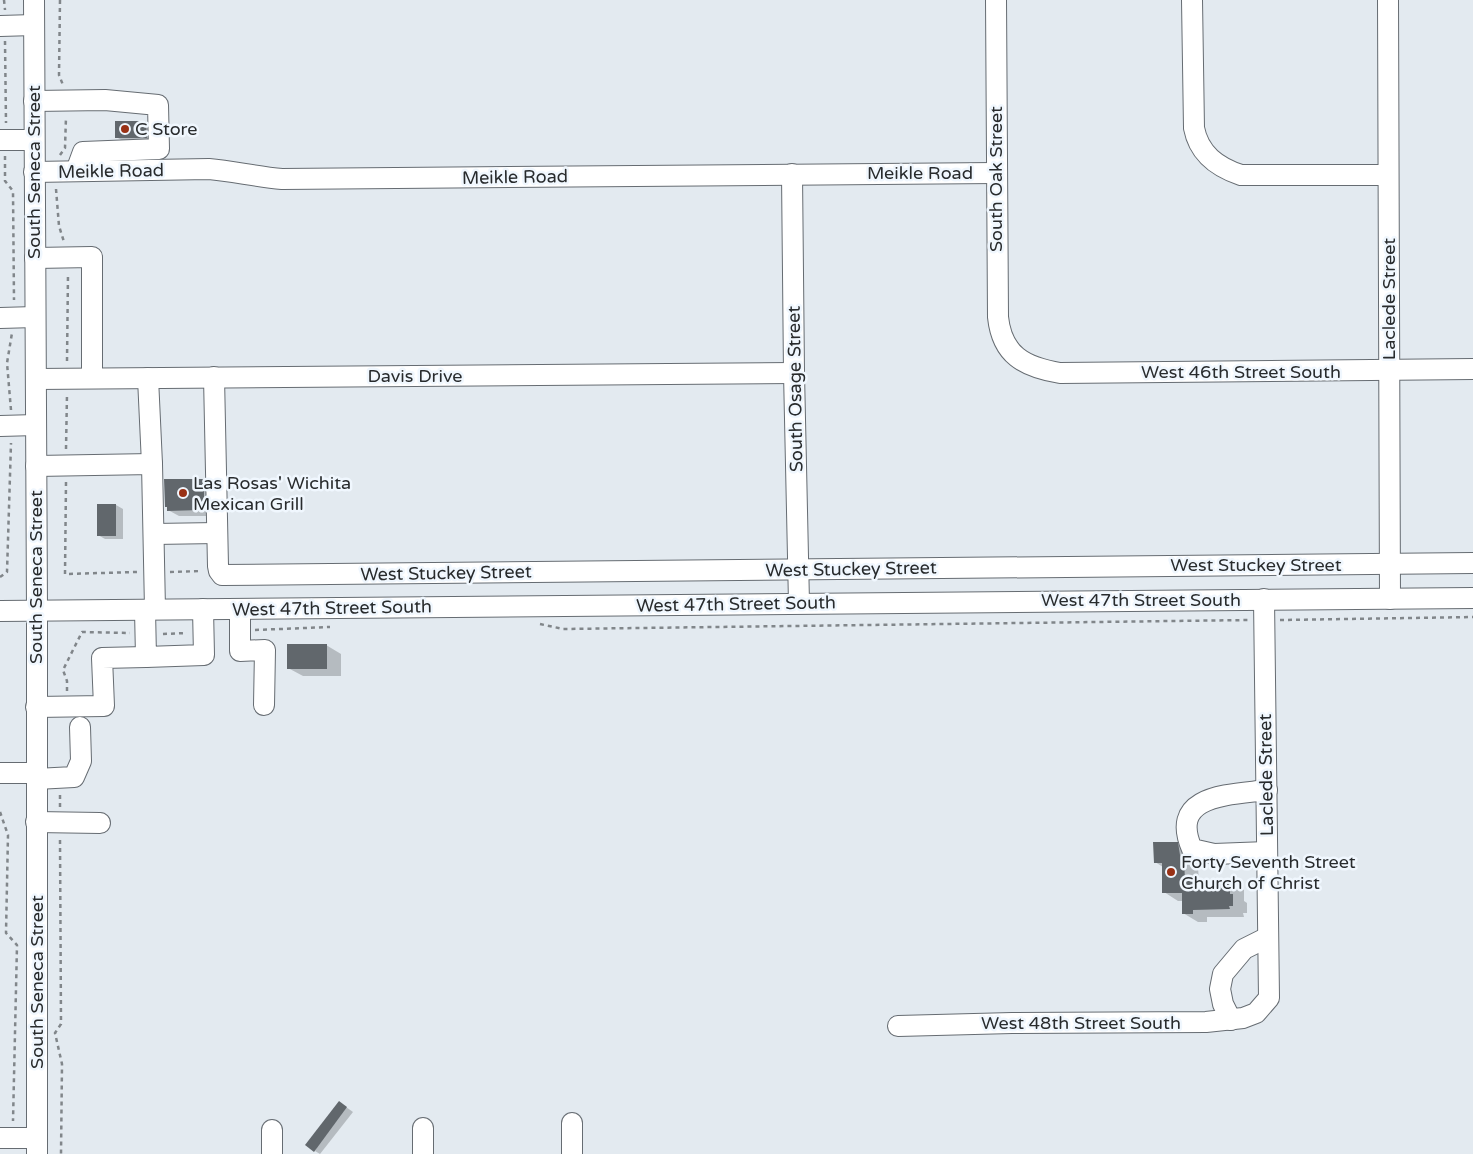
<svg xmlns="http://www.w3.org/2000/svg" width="1473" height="1154" font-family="'Varela Round',sans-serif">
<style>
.shadow{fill:#0003}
.building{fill:#61676c}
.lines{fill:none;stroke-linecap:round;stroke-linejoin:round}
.minor-casing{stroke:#666c72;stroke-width:22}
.path{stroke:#81868a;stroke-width:2.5;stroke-dasharray:4 4;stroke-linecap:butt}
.minor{stroke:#fff;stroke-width:20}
.poi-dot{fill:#993115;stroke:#f0f7fe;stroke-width:2}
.labels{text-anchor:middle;stroke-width:5;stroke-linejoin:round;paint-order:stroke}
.poi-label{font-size:18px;fill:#282b2d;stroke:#f0f7fe;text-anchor:start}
.street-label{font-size:18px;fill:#282b2d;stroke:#f0f7fe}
</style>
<rect width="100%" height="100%" fill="#e3eaf0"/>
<g class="shadow">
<polygon points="116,122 146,122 157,129 157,143 127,143 116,137"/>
<polygon points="204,480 215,486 211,516 179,516 168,510"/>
<polygon points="98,505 116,505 123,509 123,539 105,539 98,535"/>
<polygon points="326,645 341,654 341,676 303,676 288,668"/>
<polygon points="1177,843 1192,851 1194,865 1198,867 1199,882 1230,882 1244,890 1244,901 1247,903 1247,913 1243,913 1244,917 1207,917 1207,922 1198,922 1183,913 1183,901 1178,901 1164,892 1163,867 1155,862"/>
<polygon points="339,1102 353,1112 320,1154 315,1151"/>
</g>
<g class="building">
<polygon points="115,121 146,121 147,138 115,138"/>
<polygon points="164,479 204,479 204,506 201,506 201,510 167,511 167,507 165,507"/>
<rect x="97" y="504" width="19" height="32"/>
<rect x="287" y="644" width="40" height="25"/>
<polygon points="1153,842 1178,842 1180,855 1184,858 1185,881 1230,881 1230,894 1233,894 1233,906 1229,906 1230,909 1193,910 1193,914 1182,914 1182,893 1162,893 1162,863 1154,863"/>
<polygon points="339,1101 347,1107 314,1152 305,1145"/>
</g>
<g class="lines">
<g class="minor-casing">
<g id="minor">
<polyline points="34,0 37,611 37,1154"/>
<path d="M996,0L998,317C1002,355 1024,367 1060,373L1473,369"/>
<path d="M1192,0L1194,128C1199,154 1217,167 1241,175H1388"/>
<polyline points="1388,0 1390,599"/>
<polyline points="0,26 34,25"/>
<polyline points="34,101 105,100 158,105 159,149 83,152 76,171"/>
<polyline points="0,140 34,140"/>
<path d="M34,172L209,169C233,171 257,177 282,179L996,173"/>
<polyline points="792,174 794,373 799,603"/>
<polyline points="35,258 92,257 92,378"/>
<polyline points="0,318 35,317"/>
<polyline points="214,377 218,566 219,571 222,575 1473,563"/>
<polyline points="148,378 152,464"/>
<polyline points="36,379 794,373"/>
<polyline points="0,426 36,425"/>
<polyline points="36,466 152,464 155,609"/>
<polyline points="154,534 217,533"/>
<polyline points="240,609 240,651 265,650 264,705"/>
<polyline points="145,610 146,657 204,655 203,609"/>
<polyline points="0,611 1473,598"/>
<polyline points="36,707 104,706 102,658 146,657"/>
<polyline points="0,773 36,773"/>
<polyline points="36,779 74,777 81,761 80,727"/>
<path d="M1267,790C1230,795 1168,794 1192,849L1214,854L1267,852"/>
<polyline points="36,822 100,823"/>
<polyline points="1231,1020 1223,1004 1220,989 1223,974 1244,949 1268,937"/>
<polyline points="898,1026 1012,1023 1206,1022 1243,1018 1256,1013 1269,998 1264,599"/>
<polyline points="272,1130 272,1154"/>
<polyline points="0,1138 37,1138"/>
<polyline points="423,1154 423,1128"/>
<polyline points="572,1154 572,1123"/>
</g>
</g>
<g class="path">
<polyline points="4,0 5,10"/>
<polyline points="60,0 59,75 63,85"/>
<polyline points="5,41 6,123"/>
<polyline points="60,155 65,148 66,117"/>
<polyline points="5,156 5,181 13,191 14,300"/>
<polyline points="56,189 59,226 64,242"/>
<polyline points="67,361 68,274"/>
<polyline points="11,410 7,363 12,333"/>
<polyline points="66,449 67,394"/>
<polyline points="66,482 65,574 137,572"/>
<polyline points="170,572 202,571"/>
<polyline points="0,577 7,572 11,443"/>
<polyline points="1280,620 1473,617"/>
<polyline points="540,624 563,629 1249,620"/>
<polyline points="255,630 330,627"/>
<polyline points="163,634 187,633"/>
<polyline points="67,691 67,681 63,670 82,632 130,633"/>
<polyline points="60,795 60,807"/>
<polyline points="0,812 8,835 6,933 17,945 13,1121"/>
<polyline points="60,840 61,1024 55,1033 62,1064 61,1154"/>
</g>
<use href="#minor" class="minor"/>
</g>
<g class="poi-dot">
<circle cx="125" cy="129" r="5"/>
<circle cx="183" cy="493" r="5"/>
<circle cx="1171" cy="872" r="5"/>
</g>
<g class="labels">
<g class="poi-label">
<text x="135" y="135">C Store</text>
<text x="193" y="489">Las Rosas' Wichita<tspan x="193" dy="21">Mexican Grill</tspan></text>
<text x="1181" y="868">Forty Seventh Street<tspan x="1181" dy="21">Church of Christ</tspan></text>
</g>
<g class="street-label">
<text transform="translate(111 171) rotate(-1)" y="6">Meikle Road</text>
<text transform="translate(34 172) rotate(-90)" y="6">South Seneca Street</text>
<text x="920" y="179">Meikle Road</text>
<text transform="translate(515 177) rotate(-1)" y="6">Meikle Road</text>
<text transform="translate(996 179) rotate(-90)" y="6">South Oak Street</text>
<text transform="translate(1389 299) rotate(-90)" y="6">Laclede Street</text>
<text x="1241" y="378">West 46th Street South</text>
<text x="415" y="382">Davis Drive</text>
<text transform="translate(795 389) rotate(-91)" y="6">South Osage Street</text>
<text x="1256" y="571">West Stuckey Street</text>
<text transform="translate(851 569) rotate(-1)" y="6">West Stuckey Street</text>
<text transform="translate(446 573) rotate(-1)" y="6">West Stuckey Street</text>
<text transform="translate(36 577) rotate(-90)" y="6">South Seneca Street</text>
<text x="1141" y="606">West 47th Street South</text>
<text transform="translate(736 604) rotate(-1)" y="6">West 47th Street South</text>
<text transform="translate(332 608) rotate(-1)" y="6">West 47th Street South</text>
<text transform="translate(1266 775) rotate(-91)" y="6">Laclede Street</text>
<text transform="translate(37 982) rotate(-90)" y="6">South Seneca Street</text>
<text x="1081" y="1029">West 48th Street South</text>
</g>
</g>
</svg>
